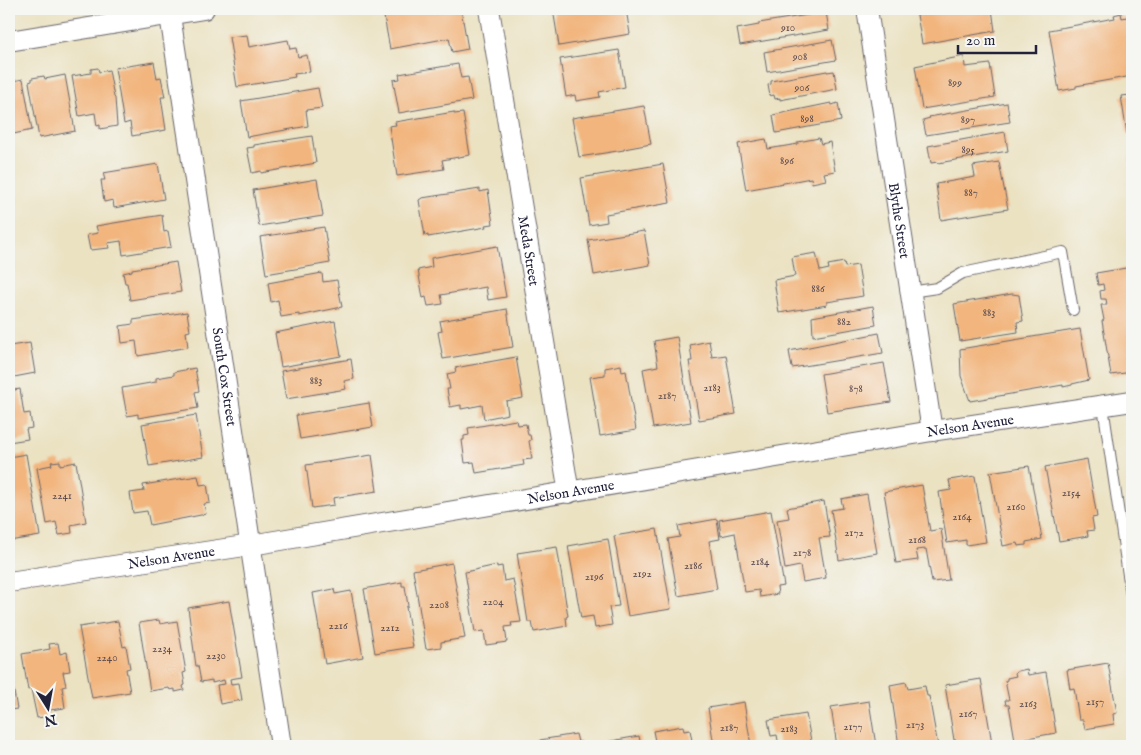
<svg xmlns="http://www.w3.org/2000/svg" width="1141" height="755" font-family="'IM FELL English',serif">
<style>
.building{fill:#f2b57e}
.lines{fill:none;stroke-linecap:round;stroke-linejoin:round}
.service-casing{stroke:#68656a;stroke-width:12}
.minor-casing{stroke:#68656a;stroke-width:22}
.service{stroke:#fff;stroke-width:10}
.minor{stroke:#fff;stroke-width:20}
.labels{text-anchor:middle;stroke-width:4;stroke-linejoin:round;paint-order:stroke}
.number-label{font-size:11px;fill:#56474c}
.street-label{font-size:14px;fill:#22223b;stroke:#f6f6f2}
</style>
<rect width="100%" height="100%" fill="#f6f6f2"/>
<filter id="ink" filterUnits="userSpaceOnUse"><feTurbulence type="fractalNoise" baseFrequency=".02" numOctaves="2"/><feDisplacementMap in="SourceGraphic" scale="10" xChannelSelector="R" yChannelSelector="G"/><feConvolveMatrix kernelMatrix="1 2 1 2 8 2 1 2 1" color-interpolation-filters="sRGB"/></filter>
<filter id="wash" filterUnits="userSpaceOnUse"><feTurbulence type="fractalNoise" baseFrequency=".0096" numOctaves="4" result="noise"/><feDisplacementMap in="SourceGraphic" scale="20" xChannelSelector="R" yChannelSelector="G"/><feGaussianBlur stdDeviation="1.12" result="paint"/><feColorMatrix in="noise" values="0 0 0 0 0 0 0 0 0 0 0 0 0 0 0 0 0 1.4 0 .05"/><feComposite in="paint" operator="in"/></filter>
<g filter="url(#wash)">
<rect width="100%" height="100%" fill="#ebe2c2"/>
<g id="blocks">
<g class="building">
<polygon points="395,9 461,9 468,49 452,52 449,38 390,49 383,11"/>
<polygon points="553,9 626,9 630,34 559,46"/>
<polygon points="747,9 775,9 775,10 758,13 758,10 748,12"/>
<polygon points="916,9 992,9 995,31 922,44"/>
<polygon points="826,12 829,30 740,45 737,29 759,25 759,23"/>
<polygon points="1121,13 1122,18 1132,16 1132,76 1076,86 1076,88 1059,91 1049,30 1115,18 1114,15"/>
<polygon points="247,35 249,47 288,40 290,49 296,48 298,57 307,55 310,72 294,74 295,77 237,87 229,37"/>
<polygon points="832,40 836,60 767,72 764,52"/>
<polygon points="619,50 625,87 599,92 600,97 576,101 575,95 566,97 560,59"/>
<polygon points="964,56 965,67 990,64 995,97 922,109 915,66"/>
<polygon points="154,62 157,78 161,77 165,97 161,97 166,130 132,136 130,122 124,124 115,68"/>
<polygon points="458,64 461,78 468,77 472,100 399,113 393,80 400,79 399,74"/>
<polygon points="98,68 99,72 109,70 114,97 115,98 117,126 100,129 100,125 97,126 95,113 79,116 72,76 91,73 91,69"/>
<polygon points="827,71 827,72 834,71 837,89 780,100 780,98 775,99 774,95 770,96 768,85 771,84 771,81"/>
<polygon points="65,75 75,131 39,138 29,82 32,81 32,78 44,76 45,79"/>
<polygon points="23,79 32,130 9,135 9,82"/>
<polygon points="318,88 322,108 306,110 308,126 247,137 241,101"/>
<polygon points="1132,95 1132,133 1127,134 1121,96"/>
<polygon points="831,103 832,105 838,103 841,121 776,133 773,115"/>
<polygon points="1007,103 1010,122 926,135 923,120 930,118 929,117"/>
<polygon points="644,106 651,144 624,149 624,150 579,157 572,118"/>
<polygon points="454,112 454,114 463,113 470,155 442,160 444,169 397,176 389,126 396,125 395,122"/>
<polygon points="1005,132 1008,151 938,163 938,162 931,163 928,146"/>
<polygon points="312,136 316,163 261,173 261,171 252,173 247,148 254,147 254,145"/>
<polygon points="819,138 821,144 830,142 835,171 824,173 826,180 812,183 811,178 746,190 738,144 766,139 768,149 798,144 798,142"/>
<polygon points="1129,156 1132,156 1132,170 1131,170"/>
<polygon points="999,162 1008,209 941,220 936,184 975,177 973,166"/>
<polygon points="158,164 164,199 114,208 113,200 104,202 101,180 105,180 103,173"/>
<polygon points="663,164 670,203 606,214 607,222 589,225 581,178"/>
<polygon points="317,179 323,216 259,226 253,190"/>
<polygon points="480,189 480,192 488,190 493,224 485,225 486,227 428,237 428,235 425,236 419,200 422,198"/>
<polygon points="162,215 164,232 168,231 171,247 123,255 121,241 108,243 109,248 90,250 87,235 98,233 96,226"/>
<polygon points="324,227 330,263 266,274 260,237"/>
<polygon points="644,231 650,265 594,275 588,240"/>
<polygon points="9,234 12,234 13,238 11,239 14,258 9,259"/>
<polygon points="497,246 506,297 488,300 486,287 441,295 443,304 428,306 426,297 423,298 418,270 432,267 431,258"/>
<polygon points="816,253 820,271 829,269 828,265 844,262 845,267 858,265 863,296 827,302 827,305 779,313 774,280 795,276 792,257"/>
<polygon points="176,262 181,292 130,300 127,283 125,283 123,273 132,271 132,269"/>
<polygon points="1132,267 1132,372 1111,375 1102,321 1104,320 1101,305 1107,305 1106,299 1101,299 1100,291 1104,290 1103,284 1098,285 1096,273"/>
<polygon points="322,273 323,282 337,280 342,307 299,316 299,314 281,317 278,300 271,302 268,283"/>
<polygon points="1012,294 1019,295 1023,321 1017,322 1018,332 960,341 954,304"/>
<polygon points="873,306 876,325 813,336 812,317"/>
<polygon points="507,309 513,347 443,359 438,332 442,331 440,321"/>
<polygon points="187,312 190,331 186,332 188,347 138,356 136,341 122,343 120,326 133,324 133,320"/>
<polygon points="335,321 341,356 281,367 275,333"/>
<polygon points="1080,329 1089,380 1072,384 1072,385 1063,387 1063,385 970,401 961,376 960,349"/>
<polygon points="879,333 883,353 792,368 789,351"/>
<polygon points="677,337 691,422 653,428 643,369 658,366 654,341"/>
<polygon points="709,341 712,357 726,355 736,414 699,420 689,361 692,361 690,345"/>
<polygon points="30,343 35,373 9,378 9,346"/>
<polygon points="516,357 523,398 506,401 508,414 484,419 482,405 461,409 461,405 450,407 447,389 450,389 447,374 456,372 455,368"/>
<polygon points="351,359 354,379 344,381 346,389 286,399 281,371"/>
<polygon points="884,363 891,402 827,412 821,374"/>
<polygon points="621,365 622,372 626,371 636,430 600,436 590,377 605,375 605,368"/>
<polygon points="195,368 199,391 195,392 198,408 138,418 138,414 127,416 122,388 156,382 156,378 174,375 174,372"/>
<polygon points="20,389 24,414 30,413 32,428 26,429 28,439 9,442 9,391"/>
<polygon points="369,403 373,427 300,439 296,415"/>
<polygon points="196,415 203,457 149,466 142,424"/>
<polygon points="516,420 517,425 526,424 528,435 530,435 531,440 529,441 532,459 523,460 524,465 476,473 474,462 465,463 462,440 464,440 464,436 469,435 468,428"/>
<polygon points="26,454 40,536 9,541 9,457"/>
<polygon points="372,455 377,491 333,498 334,505 312,508 306,465"/>
<polygon points="1087,459 1097,517 1092,518 1094,530 1087,531 1088,536 1059,541 1045,467"/>
<polygon points="60,461 60,465 76,462 86,522 71,525 72,533 59,535 56,522 47,524 37,468 52,465 51,462"/>
<polygon points="1029,466 1042,539 1026,542 1026,545 1018,546 1017,543 1003,546 990,472"/>
<polygon points="198,476 200,485 207,484 210,503 204,504 206,514 150,525 147,511 133,513 130,493 144,491 143,485"/>
<polygon points="975,476 986,542 966,545 966,540 947,543 939,492 951,490 949,480"/>
<polygon points="922,485 930,531 941,529 949,580 932,582 926,549 916,550 918,560 896,563 884,492"/>
<polygon points="867,494 877,553 839,560 831,510 843,508 841,499"/>
<polygon points="824,501 830,537 819,538 826,578 803,582 800,566 785,569 777,520 789,518 787,508"/>
<polygon points="771,511 784,586 777,587 778,594 760,597 759,590 745,592 735,533 721,536 719,520"/>
<polygon points="717,519 720,539 709,541 717,589 678,596 668,539 680,537 678,526"/>
<polygon points="657,529 671,609 628,616 614,536"/>
<polygon points="608,539 619,606 609,607 612,625 595,628 593,616 581,618 568,546"/>
<polygon points="557,547 568,616 566,617 567,626 534,632 532,622 528,622 517,553"/>
<polygon points="452,563 465,638 441,642 441,647 426,649 413,570"/>
<polygon points="497,565 497,567 502,566 504,581 513,579 521,622 511,623 512,626 505,627 507,642 486,645 484,631 475,632 465,572"/>
<polygon points="402,582 402,586 405,586 408,606 406,607 413,647 375,653 364,589"/>
<polygon points="334,589 335,594 351,591 363,657 325,664 313,593"/>
<polygon points="229,601 242,677 230,679 231,684 239,683 242,700 220,704 217,685 225,684 224,680 212,683 212,680 201,682 198,666 196,666 188,608"/>
<polygon points="159,620 160,624 177,621 186,672 183,673 185,685 183,686 184,690 175,692 175,689 170,690 169,688 150,691 139,623"/>
<polygon points="118,621 123,647 126,646 130,668 126,669 130,692 92,698 79,627"/>
<polygon points="58,643 60,654 67,652 70,671 63,672 66,686 62,687 65,708 49,710 50,716 37,718 31,689 28,690 22,654 50,649 49,644"/>
<polygon points="1108,663 1117,713 1113,714 1114,724 1085,729 1083,720 1079,720 1074,688 1070,689 1067,670"/>
<polygon points="9,664 17,709 9,710"/>
<polygon points="1027,669 1028,675 1046,672 1056,733 1015,740 1009,705 1006,705 1005,700 1009,700 1005,681 1007,680 1007,678 1016,676 1015,673 1018,671"/>
<polygon points="981,679 992,743 973,746 957,746 956,740 954,740 945,685"/>
<polygon points="906,682 908,689 925,686 927,696 929,696 938,746 899,746 890,685"/>
<polygon points="869,701 876,746 837,746 831,707"/>
<polygon points="744,702 751,746 714,746 708,708"/>
<polygon points="806,714 812,746 779,746 777,735 771,736 768,720"/>
<polygon points="683,726 684,731 690,730 693,746 656,746 653,731"/>
<polygon points="576,734 578,742 581,742 582,746 541,746 540,740"/>
<polygon points="639,736 641,746 601,746 600,743"/>
</g>
</g>
</g>
<g filter="url(#ink)">
<use href="#blocks" fill-opacity="0" stroke="#68656a" stroke-width="1"/>
<g class="lines">
<g class="service-casing">
<g id="service">
<polyline points="910,292 937,288 963,273 1063,252 1073,310"/>
<polyline points="1103,406 1132,602"/>
</g>
</g>
<g class="minor-casing">
<g id="minor">
<path id="s1" d="M169,9L281,746"/>
<path id="s2" d="M489,9L569,493"/>
<path id="s3" d="M867,9L932,431"/>
<polyline points="9,41 204,9"/>
<path id="s4" d="M9,582L251,545L932,431L1132,401"/>
</g>
</g>
<use href="#service" class="service"/>
<use href="#minor" class="minor"/>
</g>
</g>
<g class="labels">
<g class="number-label">
<text x="788" y="31">910</text>
<text x="800" y="60">908</text>
<text x="955" y="86">899</text>
<text x="802" y="91">906</text>
<text x="807" y="122">898</text>
<text x="968" y="123">897</text>
<text x="968" y="153">895</text>
<text x="787" y="164">896</text>
<text x="971" y="196">887</text>
<text x="818" y="292">886</text>
<text x="989" y="316">883</text>
<text x="844" y="325">882</text>
<text x="316" y="384">883</text>
<text x="712" y="391">2183</text>
<text x="856" y="392">878</text>
<text x="667" y="399">2187</text>
<text x="1071" y="496">2154</text>
<text x="62" y="499">2241</text>
<text x="1016" y="510">2160</text>
<text x="962" y="520">2164</text>
<text x="854" y="536">2172</text>
<text x="917" y="543">2168</text>
<text x="802" y="556">2178</text>
<text x="760" y="565">2184</text>
<text x="693" y="569">2186</text>
<text x="642" y="577">2192</text>
<text x="594" y="580">2196</text>
<text x="493" y="605">2204</text>
<text x="439" y="608">2208</text>
<text x="338" y="629">2216</text>
<text x="390" y="631">2212</text>
<text x="162" y="652">2234</text>
<text x="216" y="659">2230</text>
<text x="107" y="661">2240</text>
<text x="1095" y="705">2157</text>
<text x="1028" y="707">2163</text>
<text x="968" y="717">2167</text>
<text x="915" y="728">2173</text>
<text x="853" y="730">2177</text>
<text x="729" y="731">2187</text>
<text x="789" y="732">2183</text>
</g>
<g class="street-label">
<text dy="5" stroke="none"><textPath href="#s3" startOffset="214">Blythe Street</textPath></text>
<text dy="5" stroke="none"><textPath href="#s2" startOffset="245">Meda Street</textPath></text>
<text dy="5" stroke="none"><textPath href="#s1" startOffset="372">South Cox Street</textPath></text>
<text dy="5" stroke="none"><textPath href="#s4" startOffset="974">Nelson Avenue</textPath></text>
<text dy="5" stroke="none"><textPath href="#s4" startOffset="569">Nelson Avenue</textPath></text>
<text dy="5" stroke="none"><textPath href="#s4" startOffset="164">Nelson Avenue</textPath></text>
</g>
</g>
<rect width="1141" height="755" fill="none" stroke="#f6f6f2" stroke-width="30"/>
<g transform="translate(48 708) rotate(169)" stroke="#f6f6f2" stroke-width="4" paint-order="stroke">
<path d="M0-4L9 19L0 12L-9 19Z" fill="#22223b"/>
<text y="-8" font-size="14" font-weight="bold" text-anchor="middle" fill="#22223b">N</text>
</g>
<path d="M958 45v8h78v-8" fill="none" stroke="#22223b" stroke-width="2.5"/>
<text x="966" y="45" font-size="15" fill="#22223b" stroke="#f6f6f2" stroke-width="4" paint-order="stroke">20 m</text>
</svg>
